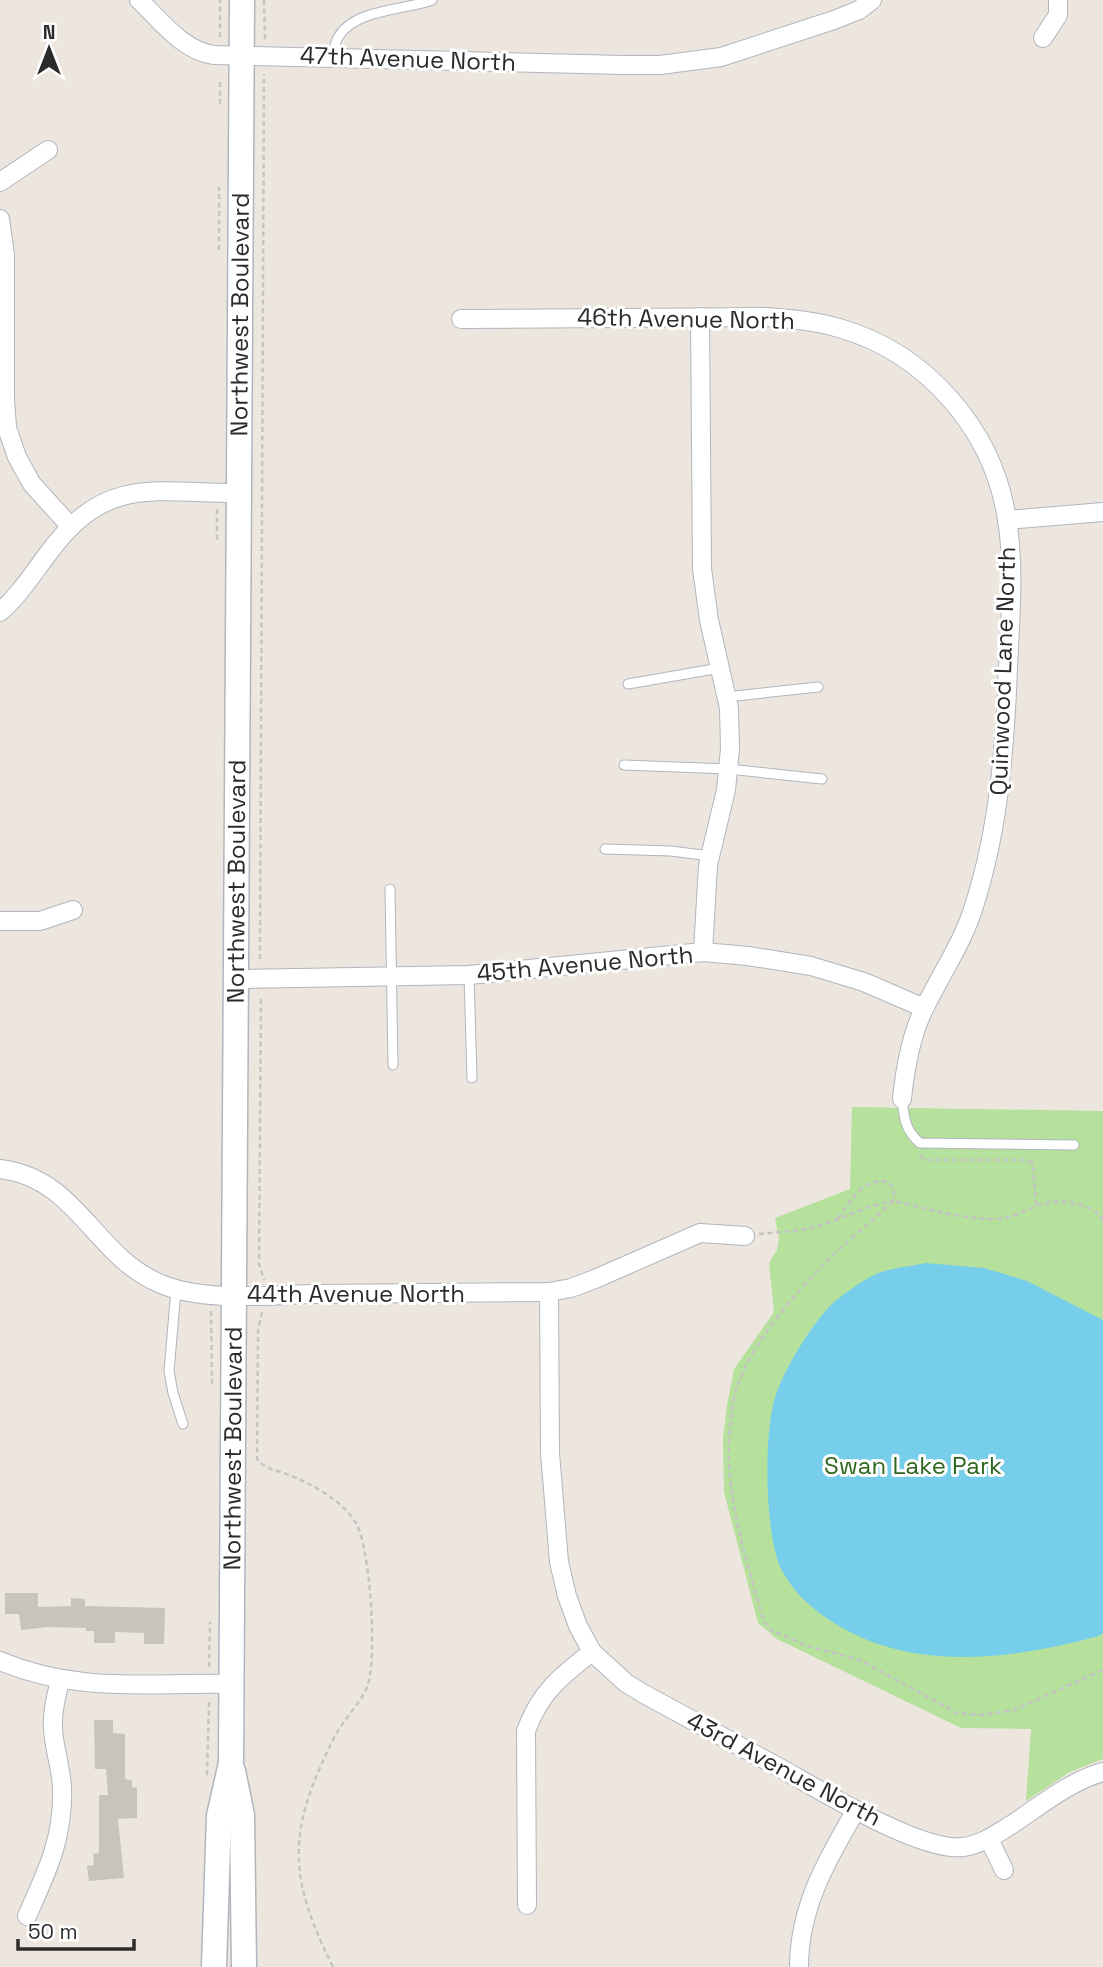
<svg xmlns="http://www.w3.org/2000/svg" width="1103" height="1967" font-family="'Space Grotesk',sans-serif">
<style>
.green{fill:#b6e19d}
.water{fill:#76ceea}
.building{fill:#c8c4bd}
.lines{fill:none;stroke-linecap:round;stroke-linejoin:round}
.service-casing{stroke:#b1b5be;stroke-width:11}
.minor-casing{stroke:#b1b5be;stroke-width:20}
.secondary-casing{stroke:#b1b5be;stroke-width:27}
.path{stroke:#c4c4c4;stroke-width:2.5;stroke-dasharray:5 3.5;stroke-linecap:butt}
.service{stroke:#fff;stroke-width:9}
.minor{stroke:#fff;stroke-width:18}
.secondary{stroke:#fff;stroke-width:24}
.labels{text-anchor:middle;stroke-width:6;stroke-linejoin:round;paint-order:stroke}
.street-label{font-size:24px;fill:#2b2b2b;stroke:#fff}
.park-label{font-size:24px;fill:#2e661d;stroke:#fff}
</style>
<rect width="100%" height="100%" fill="#ece6de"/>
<polygon class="green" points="852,1107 1103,1111 1103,1759 1070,1772 1026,1801 1031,1729 961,1728 777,1639 758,1623 724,1492 723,1440 727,1405 734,1369 774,1312 769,1263 777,1250 779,1239 775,1218 850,1189"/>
<path class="water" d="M925,1263L984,1268L1027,1281L1103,1320V1633L1099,1636C998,1663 886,1676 803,1599C795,1591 783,1575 779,1564C765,1527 764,1439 774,1401C782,1372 810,1327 830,1306C839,1297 862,1281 874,1275C888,1268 909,1267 925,1263Z"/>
<g class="building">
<polygon points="5,1593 38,1593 38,1607 71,1606 71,1598 85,1599 85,1606 165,1608 164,1644 144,1644 144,1633 115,1632 115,1643 94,1643 94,1631 86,1631 86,1628 48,1627 21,1630 19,1614 5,1614"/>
<polygon points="94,1720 113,1720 113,1733 125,1734 125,1779 132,1780 132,1788 137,1787 137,1818 118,1819 124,1878 89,1881 87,1866 94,1865 93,1854 99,1853 99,1795 108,1795 106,1769 95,1769"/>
</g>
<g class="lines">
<g class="service-casing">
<g id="service">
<path d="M332,57C334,51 335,41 339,36C355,9 406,10 432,0"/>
<polyline points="628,684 720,668"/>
<polyline points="726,697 818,687"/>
<polyline points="624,765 728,769 822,779"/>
<polyline points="605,849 671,851 710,856"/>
<polyline points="390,889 393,1065"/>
<polyline points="469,975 472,1078"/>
<path d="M902,1099C904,1118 905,1130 920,1143L1074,1145"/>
<polyline points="176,1290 169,1371 173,1393 183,1424"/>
</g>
</g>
<g class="minor-casing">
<g id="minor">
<path d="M139,0C161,21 183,51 214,55L624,65H660L721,57L834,20L859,10L872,0"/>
<polyline points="1043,38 1058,15 1058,0"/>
<polyline points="0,182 48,150"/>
<polyline points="0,219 5,255 5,398 7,428 17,457 32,484 71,527"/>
<polyline points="700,317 702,569 709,620 729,708 730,749 726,790 708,865 703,952"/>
<path d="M461,319L767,317C792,319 815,321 839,328C927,353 994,431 1007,520C1015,568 1010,620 1008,668C1005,747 999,827 975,903C964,941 942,972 925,1007C911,1034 905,1069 902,1099"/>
<polyline points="1007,520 1103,512"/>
<path d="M0,612C23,592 38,565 58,541C111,475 164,494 240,493"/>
<polyline points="0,921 40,921 73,910"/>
<polyline points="238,979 469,975 703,952 748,956 811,966 864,982 924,1008"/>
<path d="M0,1169C79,1179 93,1256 161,1284C202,1302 269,1295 314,1294C393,1294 471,1293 549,1292L571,1288L595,1279L700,1233L745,1236"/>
<path d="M592,1652L626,1683L644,1694C689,1718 734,1743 780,1768C818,1789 922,1853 963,1847C981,1845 996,1834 1011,1825C1040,1806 1070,1781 1103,1772"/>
<path d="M0,1661C78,1694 150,1682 232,1684"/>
<polyline points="989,1839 1004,1870"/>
<path d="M527,1905L526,1731C540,1692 561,1676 592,1652L578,1626L567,1596L559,1562L550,1453L549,1292"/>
<path d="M27,1916C47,1872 64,1837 62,1787C61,1768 54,1748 53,1729C52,1712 56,1696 60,1681"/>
<path d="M799,1967C799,1907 827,1860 856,1810"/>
</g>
</g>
<g class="secondary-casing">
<g id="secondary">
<polyline points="233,1771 242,1815 244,1967"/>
<path id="s1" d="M214,1967L219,1816L231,1763L242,0"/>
</g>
</g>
<g class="path">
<polyline points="264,0 265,39"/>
<polyline points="220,37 220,0"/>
<polyline points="220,82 220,106"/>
<polyline points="219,250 219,187"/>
<polyline points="217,509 217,541"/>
<polyline points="260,959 264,74"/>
<polyline points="261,999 259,1264 264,1280"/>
<polyline points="919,1156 928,1160 1026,1160 1033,1163 1036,1205"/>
<path d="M1103,1221C1097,1210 1089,1207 1077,1204C1038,1194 1024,1219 994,1219C960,1219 925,1208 893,1201C870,1224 844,1243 822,1266C789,1301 753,1342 737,1387C734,1395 733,1405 732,1413C720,1485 745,1554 764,1622L772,1631L808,1646L860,1660L957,1713L981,1715L1014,1710L1103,1670"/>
<path d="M759,1234C776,1232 793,1232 809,1228C838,1222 863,1206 893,1201L894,1191L889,1182C863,1176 852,1200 838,1218"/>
<polyline points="211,1311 212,1385"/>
<path d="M262,1312L258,1331L257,1459C265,1470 278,1470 289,1475C312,1484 345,1502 357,1525C370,1550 378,1660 367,1687C361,1703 343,1720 335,1736C288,1829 286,1873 333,1967"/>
<polyline points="209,1667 210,1622"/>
<polyline points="207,1775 209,1702"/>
</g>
<use href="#service" class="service"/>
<use href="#minor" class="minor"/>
<use href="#secondary" class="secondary"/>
</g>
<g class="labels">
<g class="street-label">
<text transform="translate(408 59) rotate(2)" y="8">47th Avenue North</text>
<text dy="8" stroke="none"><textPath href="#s1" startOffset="1654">Northwest Boulevard</textPath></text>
<text transform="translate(686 319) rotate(1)" y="8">46th Avenue North</text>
<text transform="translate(1003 671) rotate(-88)" y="8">Quinwood Lane North</text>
<text dy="8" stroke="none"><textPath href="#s1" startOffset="1087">Northwest Boulevard</textPath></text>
<text transform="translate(585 964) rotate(-5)" y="8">45th Avenue North</text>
<text x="356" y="1302">44th Avenue North</text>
<text dy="8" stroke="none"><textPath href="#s1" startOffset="520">Northwest Boulevard</textPath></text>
<text transform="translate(784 1769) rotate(28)" y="8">43rd Avenue North</text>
</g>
<g class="park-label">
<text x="913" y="1474">Swan Lake Park</text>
</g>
</g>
<g transform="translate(49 49)" stroke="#ffffff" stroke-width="5" paint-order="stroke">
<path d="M0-5L12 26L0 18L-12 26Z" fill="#2b2b2b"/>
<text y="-10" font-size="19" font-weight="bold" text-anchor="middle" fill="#2b2b2b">N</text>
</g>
<path d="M18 1939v10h116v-10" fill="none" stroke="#2b2b2b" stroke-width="3.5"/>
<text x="28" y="1939" font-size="21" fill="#2b2b2b" stroke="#ffffff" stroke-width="5" paint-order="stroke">50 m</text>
</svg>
